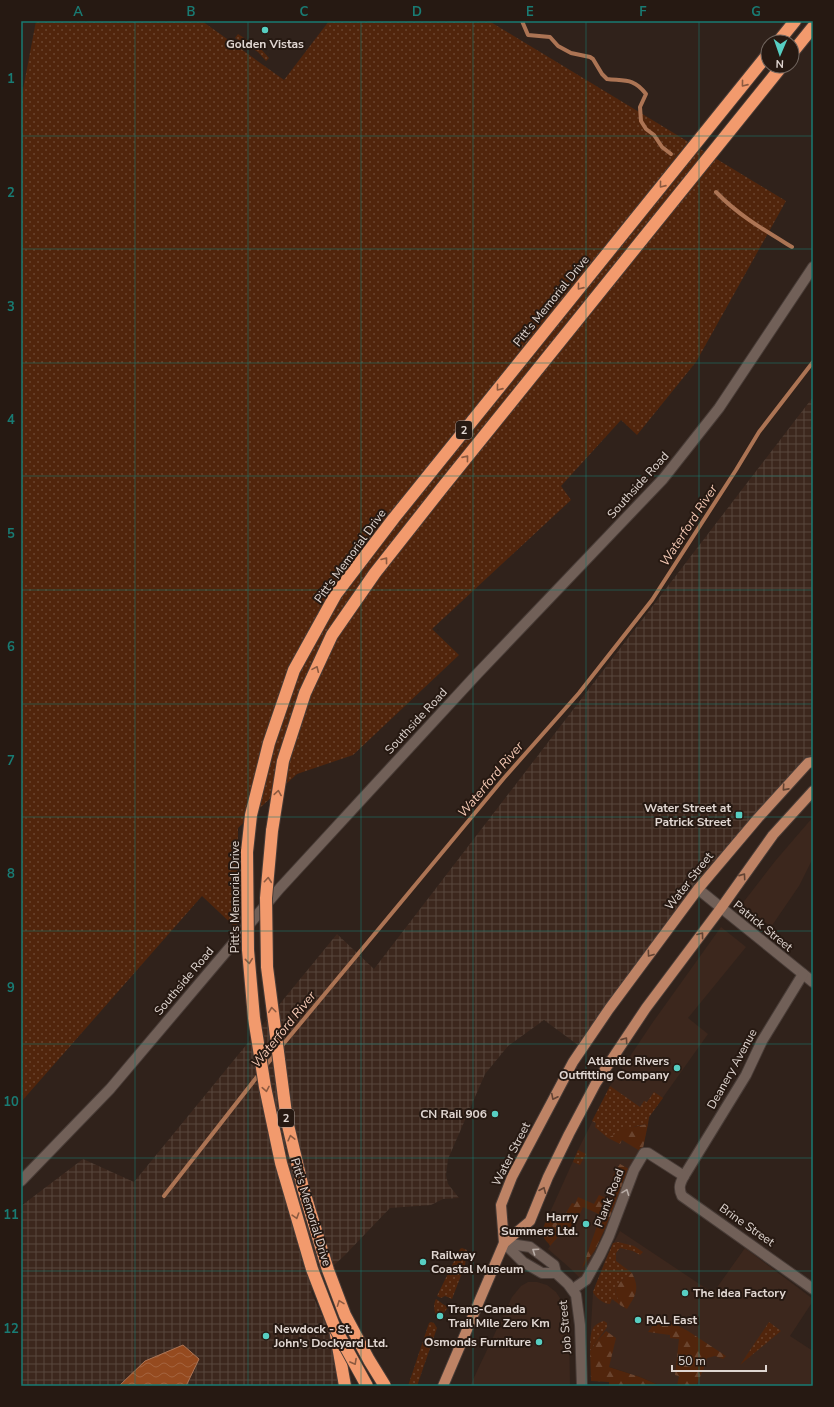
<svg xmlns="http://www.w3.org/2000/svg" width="834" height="1407" font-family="'Nunito Sans',sans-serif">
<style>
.built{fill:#3c271d}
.industrial{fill:url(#industrial-grid)}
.grass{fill:url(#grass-dots)}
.forest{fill:url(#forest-firs)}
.park{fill:url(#park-tufts)}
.water{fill:url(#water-waves);stroke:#ac7454}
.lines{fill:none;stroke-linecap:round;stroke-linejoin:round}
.stream{stroke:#ac7454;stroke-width:4}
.minor-casing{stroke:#483c37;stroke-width:12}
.tertiary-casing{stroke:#483c37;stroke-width:12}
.primary-casing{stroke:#483c37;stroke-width:12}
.motorway-casing{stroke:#483c37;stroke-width:14}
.minor{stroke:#716058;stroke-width:10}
.tertiary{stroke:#716058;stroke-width:10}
.primary{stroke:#be8365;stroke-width:10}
.motorway{stroke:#f29a6d;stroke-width:12}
.motorway-bridge-casing{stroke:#483c37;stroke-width:14;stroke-linecap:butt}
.motorway-bridge{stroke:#f29a6d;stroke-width:12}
.oneway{stroke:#8c5a40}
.oneway2{stroke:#634333}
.oneway3{stroke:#b9ada7}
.grid{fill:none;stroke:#197b73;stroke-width:1;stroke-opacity:0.55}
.poi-dot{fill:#57cec2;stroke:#261912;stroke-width:1.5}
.labels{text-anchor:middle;stroke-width:4;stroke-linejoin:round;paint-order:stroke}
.shield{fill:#261912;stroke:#a89d98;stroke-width:1}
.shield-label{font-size:11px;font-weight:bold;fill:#e0d6d1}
.poi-label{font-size:12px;font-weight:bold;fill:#e0d6d1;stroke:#261912;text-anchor:end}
.street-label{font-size:12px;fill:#e0d6d1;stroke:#261912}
.water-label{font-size:13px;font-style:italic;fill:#f4c8b3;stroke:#261912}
.neatline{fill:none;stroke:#197b73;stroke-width:1.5}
.grid-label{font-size:13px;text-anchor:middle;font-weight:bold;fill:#197b73}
</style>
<defs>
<pattern id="industrial-grid" width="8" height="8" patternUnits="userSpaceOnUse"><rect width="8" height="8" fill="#3c271d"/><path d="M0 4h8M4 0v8" fill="none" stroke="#58463d"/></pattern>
<pattern id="grass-dots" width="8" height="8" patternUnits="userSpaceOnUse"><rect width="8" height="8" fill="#51250c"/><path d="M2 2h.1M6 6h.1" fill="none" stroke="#6a442e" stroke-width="1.8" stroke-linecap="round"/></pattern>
<pattern id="forest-firs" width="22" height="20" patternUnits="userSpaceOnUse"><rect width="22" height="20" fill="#51250c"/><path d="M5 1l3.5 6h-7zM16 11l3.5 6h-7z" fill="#6a442e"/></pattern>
<pattern id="park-tufts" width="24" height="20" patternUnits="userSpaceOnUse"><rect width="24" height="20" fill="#51250c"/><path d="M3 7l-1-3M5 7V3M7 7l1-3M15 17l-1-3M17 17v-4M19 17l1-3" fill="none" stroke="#6a442e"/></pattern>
<pattern id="water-waves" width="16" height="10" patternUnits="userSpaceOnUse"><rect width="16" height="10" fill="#954a1f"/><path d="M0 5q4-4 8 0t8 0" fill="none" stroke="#a4633e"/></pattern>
</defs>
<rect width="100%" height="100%" fill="#30221b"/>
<g class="built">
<polygon points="813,817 813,858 799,886 771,927 742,904 776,860"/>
<polygon points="721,927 746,947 688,1018 708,1034 649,1117 643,1148 629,1169 610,1218 584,1276 580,1280 579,1277 571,1269 548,1249 550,1246 549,1244 557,1232 547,1219 578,1150 610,1086 653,1022"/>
<polygon points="620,1231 713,1293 745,1248 813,1299 813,1301 790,1336 813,1351 813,1386 661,1386 640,1377 591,1361 591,1326 593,1292 596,1284 606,1258"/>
<polygon points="528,1282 537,1282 547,1285 556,1292 563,1303 567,1316 569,1331 570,1386 470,1386 512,1297 521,1286"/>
</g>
<polygon class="industrial" points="813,397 813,762 758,818 582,1048 544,1020 508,1046 485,1074 448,1159 446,1175 448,1184 459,1198 443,1199 431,1205 390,1208 344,1256 322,1276 311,1292 348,1370 347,1386 21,1386 21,1206 83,1159 134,1182 337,934 374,969"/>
<g class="grass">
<polygon points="36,21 202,21 284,80 329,21 489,21 786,201 696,362 637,435 621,420 561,486 571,500 432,629 459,655 353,755 297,774 238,828 237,929 202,896 21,1102 21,100"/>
<polygon points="238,34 261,49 269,58 266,61 258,52 235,38"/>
<polygon points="610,1086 640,1107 644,1101 647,1102 654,1092 663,1098 649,1117 648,1124 636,1126 608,1138 595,1127 596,1123 592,1121"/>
<polygon points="578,1150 586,1154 580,1165 573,1162"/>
<path d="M618,1242L634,1246L643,1252L640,1255L633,1251L620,1248L616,1253V1261L632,1273L620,1282L615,1290L620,1305L612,1299L610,1304C604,1304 596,1298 593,1292L596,1284L613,1243Z"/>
<polygon points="462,1248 467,1250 465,1265 452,1299 445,1296 441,1298 437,1296 460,1249"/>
<path d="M436,1299C441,1302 443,1305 448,1307L442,1316L439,1314L437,1317C434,1311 433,1305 436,1299Z"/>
<path d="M604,1321L607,1323V1327L590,1351C591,1338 588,1325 604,1321Z"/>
<polygon points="431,1322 434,1323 437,1328 417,1386 408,1386 429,1323"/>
<polygon points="769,1322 781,1331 740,1365"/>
</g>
<g class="forest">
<polygon points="648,1124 643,1148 640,1151 622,1140 620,1144 608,1138 624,1129"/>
<polygon points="620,1164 629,1169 610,1218 595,1250 582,1268 601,1215 583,1207 571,1234 564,1230 550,1246 549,1244 557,1232 548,1222 549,1220 563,1218 572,1203 575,1204 578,1197 594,1204 599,1195 611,1200 616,1186 612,1179 615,1171"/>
<path d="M632,1273C640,1289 636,1295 627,1309L620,1305L615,1290L620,1282Z"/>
<polygon points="659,1316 688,1331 726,1356 723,1359 715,1356 707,1358 704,1368 696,1386 677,1386 679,1376 675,1375 679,1339 670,1338 670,1335 648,1332"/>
<polygon points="606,1331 616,1338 609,1367 640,1377 661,1386 609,1386 609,1382 591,1381 590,1351 598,1340"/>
</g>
<path class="park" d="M547,1219L557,1232L549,1244C540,1236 542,1229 547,1219Z"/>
<polygon class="water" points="183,1345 199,1359 186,1386 119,1386 145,1361"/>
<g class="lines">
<g class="stream">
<path d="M522,21L528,35L550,37L558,46L571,53L590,57L593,59L602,74L607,79C625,81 634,78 646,94L640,107L641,121L646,129L654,135L662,147L671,154"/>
<path d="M716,192C738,215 764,230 792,247"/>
<polyline points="280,1048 504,778 579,693 652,600 736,470 759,432 813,362"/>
<polyline points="264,1068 276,1053"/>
<polyline points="164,1196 260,1073"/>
</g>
<g class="minor-casing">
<g id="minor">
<polyline points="698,889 813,982"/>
<path d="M803,974L762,1041L746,1075L684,1176C680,1183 678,1188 682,1196L813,1289"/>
<polyline points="21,1181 110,1089 280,888 478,673 663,479 719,408 813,267"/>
<polyline points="573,1289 586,1280 600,1255 609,1236 634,1170 644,1153 648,1153 684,1176"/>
</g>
</g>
<g class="tertiary-casing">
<g id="tertiary">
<polyline points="504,1243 530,1247 554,1265 556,1273 568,1284 576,1295 580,1325 582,1386"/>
<polyline points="504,1243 523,1262 542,1273 556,1273"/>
</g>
</g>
<g class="primary-casing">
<g id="primary">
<polyline points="504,1243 501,1205 512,1177 573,1062 609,1009 698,889 758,818 808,763 813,762"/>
<polyline points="443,1386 504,1243 530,1221 548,1177 569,1134 596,1083 646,1008 721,908 773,835 813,791"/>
</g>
</g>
<g class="motorway-casing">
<g id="motorway">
<polyline points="778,42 795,21"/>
<polyline points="792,53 813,27"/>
<polyline points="272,831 283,761 305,693 332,635 375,573 442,488 782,66"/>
<polyline points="247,852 251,815 269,743 294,670 336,594 394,518 768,54"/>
<polyline points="335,1329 345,1386"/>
</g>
</g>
<use href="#minor" class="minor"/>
<use href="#tertiary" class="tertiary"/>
<use href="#primary" class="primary"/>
<use href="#motorway" class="motorway"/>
<g class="motorway-bridge-casing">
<g id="motorway-bridge">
<polyline points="272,831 266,898 267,967 287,1121 303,1188 328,1270 345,1315 369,1360 385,1386"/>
<polyline points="247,852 248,950 254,1018 265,1087 281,1163 312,1269 334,1326 367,1386"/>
</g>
</g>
<use href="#motorway-bridge" class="motorway-bridge"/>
</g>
<defs><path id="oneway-chevron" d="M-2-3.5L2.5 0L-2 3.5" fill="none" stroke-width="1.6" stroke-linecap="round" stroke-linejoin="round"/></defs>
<g class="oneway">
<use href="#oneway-chevron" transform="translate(744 84) rotate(129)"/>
<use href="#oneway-chevron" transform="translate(662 185) rotate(129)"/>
<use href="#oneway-chevron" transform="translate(580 287) rotate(129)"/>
<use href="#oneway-chevron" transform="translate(499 388) rotate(129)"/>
<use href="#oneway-chevron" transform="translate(466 458) rotate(-51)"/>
<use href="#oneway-chevron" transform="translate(385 560) rotate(-52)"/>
<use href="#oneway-chevron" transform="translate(316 669) rotate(-66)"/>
<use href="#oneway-chevron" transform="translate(278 793) rotate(-81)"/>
<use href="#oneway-chevron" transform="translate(268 880) rotate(-85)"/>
<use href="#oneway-chevron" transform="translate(249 961) rotate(84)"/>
<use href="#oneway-chevron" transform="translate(272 1010) rotate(-97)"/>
<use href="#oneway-chevron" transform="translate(266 1089) rotate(79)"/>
<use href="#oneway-chevron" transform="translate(291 1138) rotate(-104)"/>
<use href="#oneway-chevron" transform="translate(296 1216) rotate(73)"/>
<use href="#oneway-chevron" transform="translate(340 1303) rotate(-111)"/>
<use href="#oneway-chevron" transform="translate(354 1362) rotate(61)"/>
</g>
<g class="oneway2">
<use href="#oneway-chevron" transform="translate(785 788) rotate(132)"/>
<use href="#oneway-chevron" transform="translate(743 876) rotate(-55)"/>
<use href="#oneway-chevron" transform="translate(701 935) rotate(-53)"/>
<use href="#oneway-chevron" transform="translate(650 954) rotate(126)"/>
<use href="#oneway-chevron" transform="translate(625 1040) rotate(-55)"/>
<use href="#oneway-chevron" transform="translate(554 1097) rotate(117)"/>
<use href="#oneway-chevron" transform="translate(543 1190) rotate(-67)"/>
</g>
<g class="oneway3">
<use href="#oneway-chevron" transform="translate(626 1192) rotate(-69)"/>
<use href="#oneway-chevron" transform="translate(535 1251) rotate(-146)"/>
</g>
<path class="grid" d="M135,21V1386M248,21V1386M361,21V1386M473,21V1386M586,21V1386M699,21V1386M21,136H813M21,249H813M21,363H813M21,476H813M21,590H813M21,704H813M21,817H813M21,931H813M21,1044H813M21,1158H813M21,1271H813"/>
<g class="poi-dot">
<circle cx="265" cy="30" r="4"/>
<rect x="735" y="811" width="8" height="8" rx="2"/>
<circle cx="677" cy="1068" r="4"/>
<circle cx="495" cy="1114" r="4"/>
<circle cx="586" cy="1224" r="4"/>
<circle cx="423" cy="1262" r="4"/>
<circle cx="685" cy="1293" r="4"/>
<circle cx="440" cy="1316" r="4"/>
<circle cx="638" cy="1320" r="4"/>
<circle cx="266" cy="1336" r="4"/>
<circle cx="539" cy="1342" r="4"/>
</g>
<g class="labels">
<g class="shield">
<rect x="456" y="421" width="16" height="18" rx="3"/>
<rect x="278" y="1109" width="16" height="18" rx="3"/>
</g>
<g class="shield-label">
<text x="464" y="434">2</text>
<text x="286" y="1122">2</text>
</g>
<g class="poi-label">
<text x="265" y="48" text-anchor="middle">Golden Vistas</text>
<text x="731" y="812">Water Street at<tspan x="731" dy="14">Patrick Street</tspan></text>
<text x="669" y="1065">Atlantic Rivers<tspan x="669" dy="14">Outfitting Company</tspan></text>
<text x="487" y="1118">CN Rail 906</text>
<text x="578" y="1221">Harry<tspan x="578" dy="14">Summers Ltd.</tspan></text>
<text x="431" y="1259" text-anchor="start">Railway<tspan x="431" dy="14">Coastal Museum</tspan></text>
<text x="693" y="1297" text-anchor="start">The Idea Factory</text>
<text x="448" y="1313" text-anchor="start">Trans-Canada<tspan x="448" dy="14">Trail Mile Zero Km</tspan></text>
<text x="646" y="1324" text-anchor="start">RAL East</text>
<text x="274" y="1333" text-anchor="start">Newdock - St.<tspan x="274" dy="14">John's Dockyard Ltd.</tspan></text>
<text x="531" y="1346">Osmonds Furniture</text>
</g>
<g class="street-label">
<text transform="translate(551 301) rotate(-51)" y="4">Pitt's Memorial Drive</text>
<text transform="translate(638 485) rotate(-48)" y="4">Southside Road</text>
<text transform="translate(350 556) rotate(-54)" y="4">Pitt's Memorial Drive</text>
<text transform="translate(416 721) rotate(-47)" y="4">Southside Road</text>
<text transform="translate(689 881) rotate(-52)" y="4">Water Street</text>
<text transform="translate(235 897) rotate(-90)" y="4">Pitt's Memorial Drive</text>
<text transform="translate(763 926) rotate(39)" y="4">Patrick Street</text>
<text transform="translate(184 981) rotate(-50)" y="4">Southside Road</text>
<text transform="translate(732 1069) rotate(-61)" y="4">Deanery Avenue</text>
<text transform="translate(511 1154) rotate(-63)" y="4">Water Street</text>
<text transform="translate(609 1198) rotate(-69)" y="4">Plank Road</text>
<text transform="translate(311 1212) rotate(73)" y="4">Pitt's Memorial Drive</text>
<text transform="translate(747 1225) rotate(35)" y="4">Brine Street</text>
<text transform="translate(565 1327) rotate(-95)" y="4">Job Street</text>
</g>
<g class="water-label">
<text transform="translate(688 525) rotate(-57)" y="5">Waterford River</text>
<text transform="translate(490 779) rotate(-50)" y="5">Waterford River</text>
<text transform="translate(283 1029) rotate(-51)" y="5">Waterford River</text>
</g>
</g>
<rect width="834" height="1407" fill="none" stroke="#261912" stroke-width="44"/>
<g transform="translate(780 54) rotate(182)"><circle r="19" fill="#261912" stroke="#70655e"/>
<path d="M0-3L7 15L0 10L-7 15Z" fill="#57cec2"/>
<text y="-6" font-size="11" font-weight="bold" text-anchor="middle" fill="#e0d6d1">N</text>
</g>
<path d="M672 1365v6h94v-6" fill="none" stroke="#e0d6d1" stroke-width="2"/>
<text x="678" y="1365" font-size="12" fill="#e0d6d1" stroke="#261912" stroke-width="3" paint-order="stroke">50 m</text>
<rect x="22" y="22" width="790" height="1363" class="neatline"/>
<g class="grid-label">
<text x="78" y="16">A</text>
<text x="191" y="16">B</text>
<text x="304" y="16">C</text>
<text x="417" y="16">D</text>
<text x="530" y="16">E</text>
<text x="643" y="16">F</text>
<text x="756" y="16">G</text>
<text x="11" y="83">1</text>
<text x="11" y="197">2</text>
<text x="11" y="311">3</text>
<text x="11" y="424">4</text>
<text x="11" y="538">5</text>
<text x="11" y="651">6</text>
<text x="11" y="765">7</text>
<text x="11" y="878">8</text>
<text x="11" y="992">9</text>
<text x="11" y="1106">10</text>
<text x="11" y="1219">11</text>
<text x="11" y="1333">12</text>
</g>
</svg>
